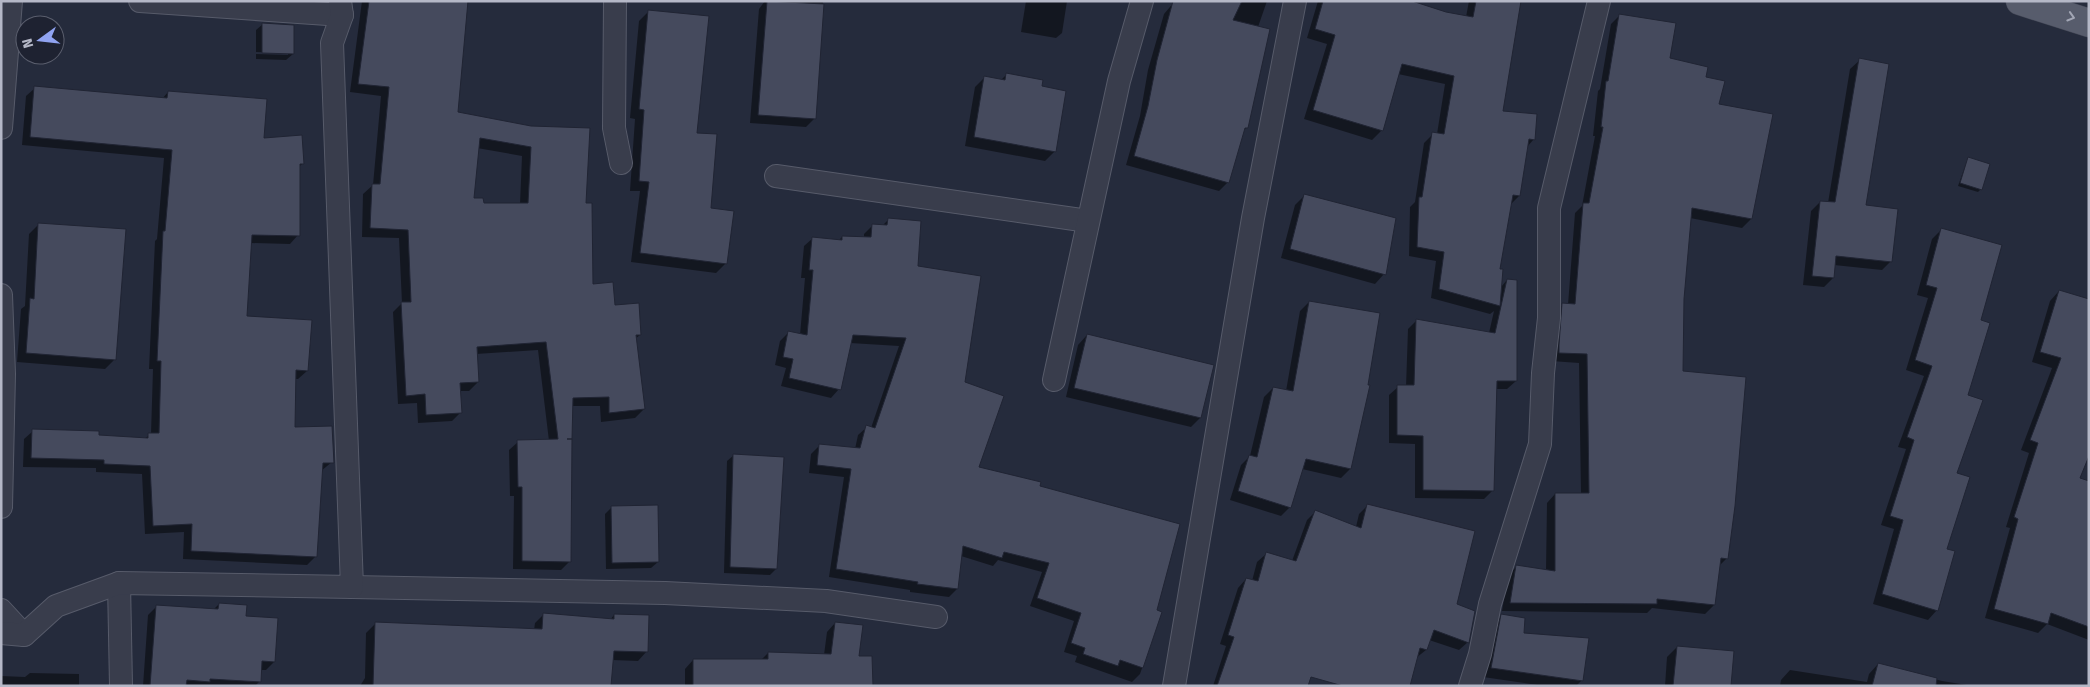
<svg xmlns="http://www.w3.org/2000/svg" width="2090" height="687" font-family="'Fira Sans',sans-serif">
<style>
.shadow{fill:#0007;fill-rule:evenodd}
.building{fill:#454a5d;stroke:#202433;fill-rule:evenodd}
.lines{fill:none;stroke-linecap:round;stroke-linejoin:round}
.street-casing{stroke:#575b6a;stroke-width:24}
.primary-casing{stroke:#424655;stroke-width:29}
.street{stroke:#393d4c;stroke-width:22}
.primary{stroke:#575c6c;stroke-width:28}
.oneway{stroke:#a2a6b5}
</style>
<rect width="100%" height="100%" fill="#252b3c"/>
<g class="shadow">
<path d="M362,1H468L456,113L531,127L585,204L592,285L640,335L635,339L644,409L635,418L601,422L600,406H571L570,561L561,570L513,569L514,496H510L509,450L518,442L549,441L538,350L476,354L478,382L469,391H460L461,412L452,421L418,423L417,403L398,404L393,312L402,303L399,238L362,237L363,194L373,185L381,96L350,92ZM477,148L522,156L520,204H483L473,200Z"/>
<polygon points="765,1 823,1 814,119 806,127 750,123 759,9"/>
<polygon points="1026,1 1067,1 1062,33 1056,38 1021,32"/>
<polygon points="1175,1 1267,1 1258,27 1246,128 1242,132 1228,182 1219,191 1126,165 1140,116 1148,70 1164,14"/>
<polygon points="1318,1 1408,1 1446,14 1466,17 1469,1 1521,1 1501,113 1534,139 1527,147 1519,196 1510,205 1498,270 1501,287 1507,280 1516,381 1507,389 1495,389 1493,490 1484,499 1415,498 1415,444 1389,443 1389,395 1398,387 1406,387 1408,329 1416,321 1489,333 1494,311 1490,314 1431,298 1436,261 1409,256 1410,207 1415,202 1424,143 1433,134 1437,134 1445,84 1398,74 1381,131 1372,140 1304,119 1327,44 1307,38"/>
<polygon points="649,11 696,134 710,209 726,263 716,273 631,262 640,191 630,191 635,119 630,118 639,21"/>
<polygon points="1620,15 1668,59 1704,78 1718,105 1751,219 1742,228 1690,218 1683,299 1682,372 1727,558 1718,567 1714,605 1705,614 1652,608 1647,613 1502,611 1508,575 1517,566 1546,571 1547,503 1555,494 1581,494 1579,363 1551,361 1554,313 1563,305 1568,305 1575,213 1582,206 1595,136 1593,136 1598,91 1600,89 1611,24"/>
<polygon points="263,24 293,54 286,60 256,59 256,54 288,55 288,53 256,52 256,30"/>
<polygon points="1860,60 1864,207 1891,261 1882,270 1834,265 1833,278 1824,287 1803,285 1811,211 1820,202 1828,203 1850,69"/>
<polygon points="1006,75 1040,88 1055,151 1045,161 965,146 975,87 984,78 1000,81"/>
<polygon points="35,88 162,99 168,92 263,139 303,163 299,167 298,235 290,244 251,243 246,317 307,371 298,379 294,379 293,428 332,462 321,471 316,556 307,565 183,559 184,532 145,534 142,474 96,472 96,468 23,467 24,439 33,431 144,439 151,434 153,369 149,369 155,241 157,239 164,158 22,145 26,96"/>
<polygon points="1968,158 1981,189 1978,192 1958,186"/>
<polygon points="1305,195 1384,274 1375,284 1281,258 1295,205"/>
<polygon points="888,220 917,267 964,383 977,468 1039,487 1155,611 1161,613 1140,674 1132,682 1075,662 1077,656 1064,652 1074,621 1030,606 1042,572 998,560 993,566 961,556 957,589 949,597 910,592 910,590 829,577 844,477 809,473 811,454 819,446 855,449 858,435 867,427 871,428 899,346 850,343 839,389 831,398 781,386 786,368 775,365 780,341 789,332 800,335 805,278 801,278 804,246 813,238 839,240 842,237 864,238 864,234 872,226 882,226"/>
<polygon points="38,225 114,360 105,369 17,362 21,309 25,306 29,234"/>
<polygon points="1942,229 1980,321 1967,396 1937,610 1928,620 1873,604 1894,529 1881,525 1906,449 1898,447 1924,376 1906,370 1928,298 1917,295 1932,239"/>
<polygon points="2059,291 2089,559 2089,640 2047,624 2038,633 1985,618 2010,528 2006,527 2029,453 2021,450 2052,368 2032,362 2050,301"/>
<polygon points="1309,302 1350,469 1341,478 1302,469 1290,507 1281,516 1230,500 1241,465 1250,456 1264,397 1273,388 1286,391 1300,311"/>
<polygon points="1087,335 1200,418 1191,427 1066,397 1078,345"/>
<polygon points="734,455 776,569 770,575 724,573 727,461"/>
<polygon points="1367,506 1456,605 1468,642 1459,650 1429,640 1426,650 1416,658 1409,686 1341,686 1361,610 1335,603 1307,686 1213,686 1226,646 1220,644 1238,588 1246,579 1252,581 1257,562 1266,554 1292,561 1307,520 1316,511 1356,527 1359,514"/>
<polygon points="612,507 658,562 651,568 606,569 605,514"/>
<polygon points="219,604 245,617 274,662 266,670 260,670 259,682 255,686 143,686 148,615 157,606 213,610"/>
<polygon points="544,614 610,620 614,615 647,651 638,661 612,660 610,686 360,686 365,678 366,633 375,624 534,630 535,623"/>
<polygon points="1502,616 1523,634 1582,680 1576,686 1544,686 1483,677 1492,625"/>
<polygon points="835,623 857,657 871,686 685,686 685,669 693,660 761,660 768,653 824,655 827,632"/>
<polygon points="1677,647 1730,686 1665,686 1667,657"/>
<polygon points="1878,664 1942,681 1973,686 1780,686 1781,680 1790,670 1867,682 1869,674"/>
<polygon points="30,673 79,674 79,686 1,686 1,676 25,677"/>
</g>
<g class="building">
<path d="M369,1H468L458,112L531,126L590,128L586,203H592L593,284L613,282L615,305L639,303L641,335H636L645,409L609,413V397L573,398L572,439H567H572L571,562L522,561V487H518L517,440L558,439L546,342L477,347L479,382L460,383L462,413L426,415L425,394L406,396L401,302H411L408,230L370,228L372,184H380L389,87L358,84ZM480,138L531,147L528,203H484L483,198H474Z"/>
<polygon points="767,1 824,4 816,119 758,115"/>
<polygon points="1173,1 1242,1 1233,20 1270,29 1248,128 1245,128 1229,183 1134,156 1148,106 1157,60"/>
<polygon points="1323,1 1412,1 1446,12 1473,17 1476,1 1521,1 1503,111 1537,114 1535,140 1529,139 1520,196 1513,195 1500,269 1503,269 1500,306 1439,289 1444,252 1417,247 1419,197 1422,197 1432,132 1444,134 1454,76 1402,64 1383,131 1313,110 1335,35 1315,29"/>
<polygon points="648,10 709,16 697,133 717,134 711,208 734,211 727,264 640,253 649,182 639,181 644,110 639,109"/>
<polygon points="1619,14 1676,23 1670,58 1708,67 1706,77 1725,81 1719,104 1773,114 1752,219 1692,208 1684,299 1683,371 1746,377 1735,506 1728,559 1721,558 1715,605 1657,599 1657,604 1510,603 1516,565 1555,571 1555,493 1589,493 1587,354 1559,353 1559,345 1562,303 1575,304 1583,203 1589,203 1603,127 1601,127 1606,81 1608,81"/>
<polygon points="262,23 294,25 294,54 262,53"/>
<polygon points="1859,58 1889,64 1866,205 1898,209 1892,262 1836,256 1834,278 1812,276 1820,201 1835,202"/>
<polygon points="1006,73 1043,80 1042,86 1066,91 1056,152 974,137 984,76 1005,80"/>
<polygon points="34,86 167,98 168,91 267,99 264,138 302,135 304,164 300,164 300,236 252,235 247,316 312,320 308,371 296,370 295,427 332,426 334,463 323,463 317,557 191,551 192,524 153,526 150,466 104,464 104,460 31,458 32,429 99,431 99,435 148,438 148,433 159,433 161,361 157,361 163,231 165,231 172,150 30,137"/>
<polygon points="1968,157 1990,164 1982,190 1960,183"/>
<polygon points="1304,194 1396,218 1386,275 1290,249"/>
<polygon points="888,218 921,221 918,266 981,276 965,382 1004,396 979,467 1041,482 1040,486 1180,524 1157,610 1162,612 1143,668 1120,660 1118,666 1083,654 1085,648 1071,643 1081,613 1037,598 1049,563 1004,552 1002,558 963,546 958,589 917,584 918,582 836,569 851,469 817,465 819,444 860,448 866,425 875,428 906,338 853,335 841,390 789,378 793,359 783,357 788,331 807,335 813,270 809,270 812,237 842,240 842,236 871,237 872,224 887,225"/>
<polygon points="38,223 126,229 116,360 26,353 30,298 34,299"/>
<polygon points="1941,228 2002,245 1981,320 1990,323 1968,395 1983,400 1957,473 1970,477 1947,549 1955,551 1938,611 1882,594 1903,520 1890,516 1914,440 1907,437 1932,366 1915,360 1937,288 1926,285"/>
<polygon points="1507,279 1517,280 1517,381 1497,381 1494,491 1423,490 1423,436 1397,435 1397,385 1414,385 1416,319 1495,333"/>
<polygon points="2059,290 2089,299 2089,456 2080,478 2089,481 2089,627 2051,613 2048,624 1994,609 2018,519 2014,517 2038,443 2030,440 2061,358 2040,352"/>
<polygon points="1309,301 1380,313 1368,385 1370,385 1351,469 1306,459 1291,508 1238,491 1249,455 1257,457 1273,387 1293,391"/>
<polygon points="1087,334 1214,365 1201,418 1074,388"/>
<polygon points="733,454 784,457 777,569 730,567"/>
<polygon points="1367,504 1475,531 1457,604 1475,611 1469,643 1434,630 1427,650 1420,648 1410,686 1343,686 1311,677 1308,686 1217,686 1234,637 1228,635 1246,578 1258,581 1266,552 1296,561 1315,510 1361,528"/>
<polygon points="658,505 659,562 612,563 611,506"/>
<polygon points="219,603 247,605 246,616 278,618 275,662 262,661 261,682 210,679 210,682 187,680 186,686 150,686 156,605 218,609"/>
<polygon points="543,613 614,619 614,614 649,615 648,652 614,651 611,686 373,686 375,622 542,629"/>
<polygon points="1501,614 1525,618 1524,633 1589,638 1583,681 1491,668"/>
<polygon points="835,622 863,625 859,656 872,656 873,686 693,686 693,659 768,659 768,652 831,654"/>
<polygon points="1677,646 1734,651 1731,686 1673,686"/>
<polygon points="1878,663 1937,678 1936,686 1872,686"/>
</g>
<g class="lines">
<g class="street-casing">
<g id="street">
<polyline points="140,1 342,15"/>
<polyline points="615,1 614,128 621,163"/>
<polyline points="1,128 11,1"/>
<polyline points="776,176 1088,221"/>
<polyline points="1,295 4,374 1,507"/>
<polyline points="1054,380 1119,81 1142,1"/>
<polyline points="119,583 121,686"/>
<polyline points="352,587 665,593 826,601 936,617"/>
<polyline points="1,610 24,635"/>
<polyline points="1,633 24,635 56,606 119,583 352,587 332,43 342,15 340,1"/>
<polyline points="1174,686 1253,218 1295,1"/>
<polyline points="1470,686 1480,654 1490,604 1540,444 1543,373 1549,318 1549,208 1599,1"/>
</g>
</g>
<g class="primary-casing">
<polyline id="primary" points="2020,1 2089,23"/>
</g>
<use href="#street" class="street"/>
<use href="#primary" class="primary"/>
</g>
<defs><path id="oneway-chevron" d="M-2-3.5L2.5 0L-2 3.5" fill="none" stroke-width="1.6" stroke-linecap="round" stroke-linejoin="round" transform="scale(1.25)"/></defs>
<use class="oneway" href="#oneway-chevron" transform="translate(2071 17) rotate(17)"/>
<rect width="2090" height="687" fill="none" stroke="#b5b8c7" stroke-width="5"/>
<g transform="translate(40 40) rotate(255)"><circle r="24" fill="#1e2231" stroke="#5a5e6d"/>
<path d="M0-4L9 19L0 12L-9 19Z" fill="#90a3f1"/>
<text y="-8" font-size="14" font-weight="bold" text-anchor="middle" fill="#b5b8c7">N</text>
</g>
</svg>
